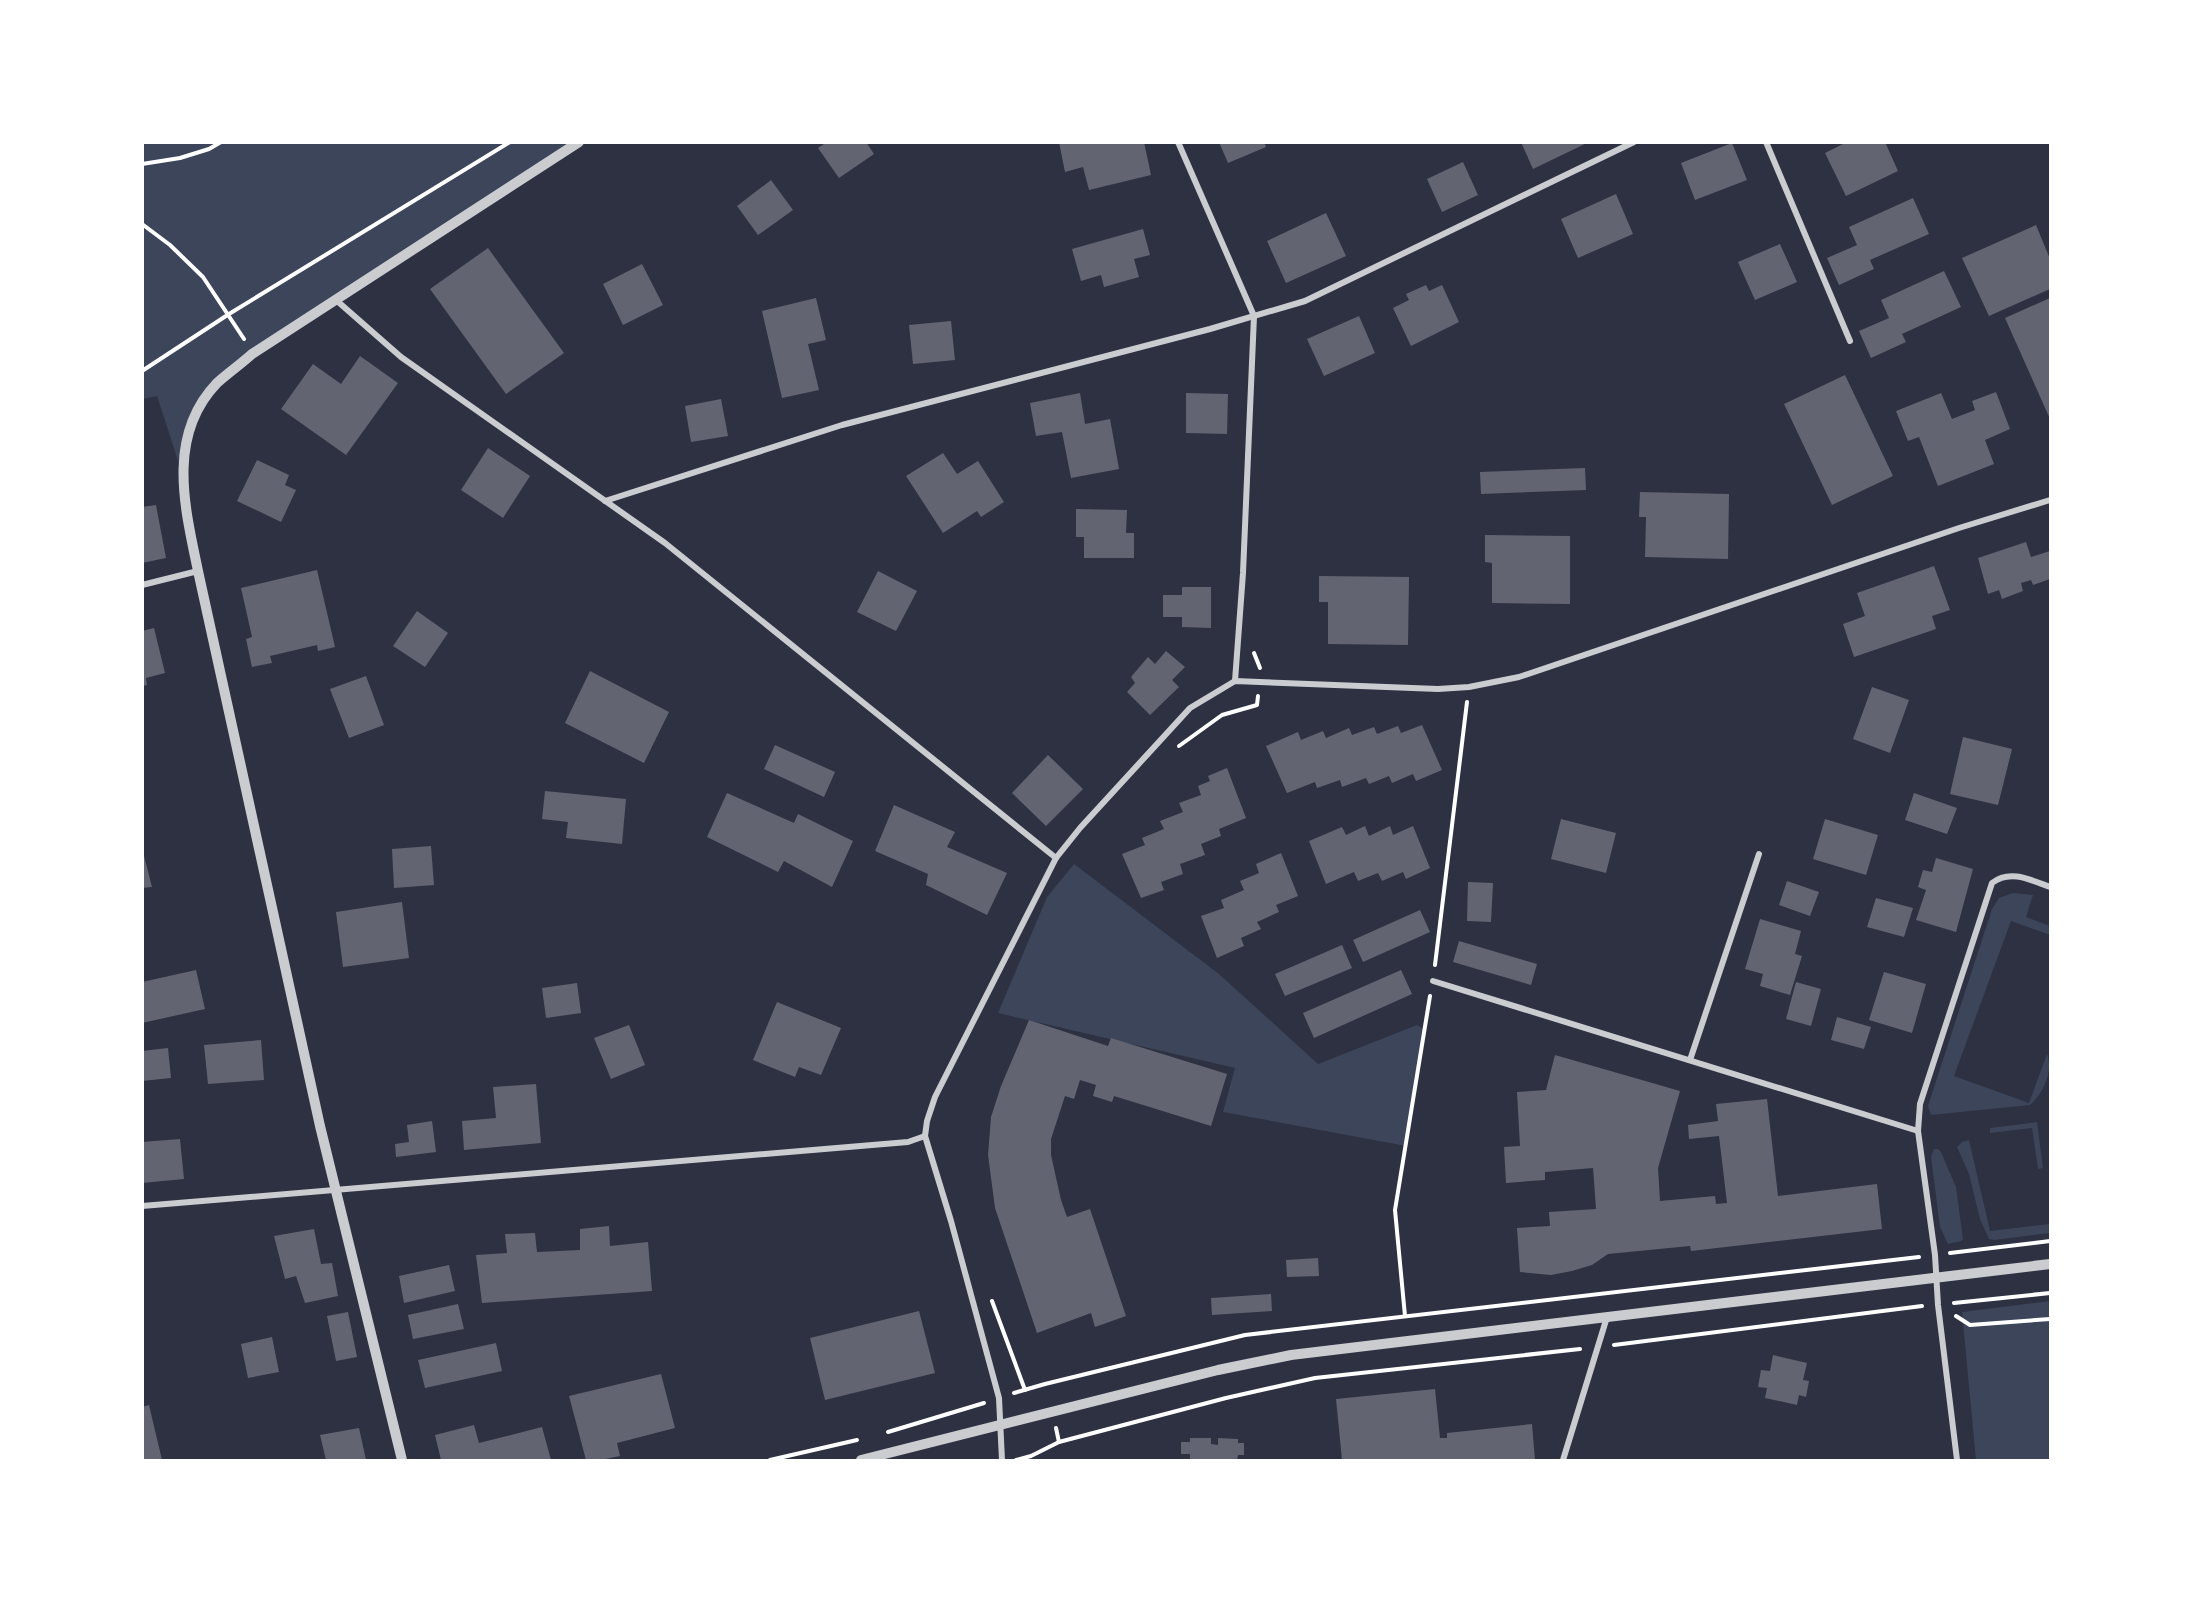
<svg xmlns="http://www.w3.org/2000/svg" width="2193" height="1603" font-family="'Source Sans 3',sans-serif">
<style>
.green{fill:#3c4559}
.building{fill:#626471}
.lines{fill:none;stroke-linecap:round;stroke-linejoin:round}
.path{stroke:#fff;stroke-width:4}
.minor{stroke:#caccd0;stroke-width:6}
.tertiary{stroke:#caccd0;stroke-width:10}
</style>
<rect width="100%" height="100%" fill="#2d3142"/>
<g class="green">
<polygon points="142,143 579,143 252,354 199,407 183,476 157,396 143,399"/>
<polygon points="1074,864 1219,974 1318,1064 1417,1025 1425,1030 1406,1146 1223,1112 1235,1068 998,1013 1047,897"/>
<path d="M2013,893L2033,895L2026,917L2050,926V935L2011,921L1954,1076L2029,1103L2047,1054C2054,1070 2043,1094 2030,1105L1931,1115L1928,1106L1992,909L1999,898Z"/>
<polygon points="2037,1122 2043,1168 2038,1169 2032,1128 1990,1133 1990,1128"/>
<polygon points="1969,1140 1990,1231 2050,1224 2050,1233 1994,1240 1989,1239 1980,1219 1969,1174 1957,1147 1962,1142"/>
<polygon points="1934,1149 1938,1149 1941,1152 1956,1187 1963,1239 1961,1241 1948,1244 1940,1227 1931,1157"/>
<polygon points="2050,1301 2050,1460 1976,1460 1962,1312"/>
</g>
<g class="building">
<polygon points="827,142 866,142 874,154 839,178 818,148"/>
<polygon points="1059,142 1144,142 1151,175 1089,190 1083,167 1065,172"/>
<polygon points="1219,142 1264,142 1266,147 1228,163"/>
<polygon points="1521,142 1589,142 1533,169"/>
<polygon points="1847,142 1885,142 1898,171 1846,196 1825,153"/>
<polygon points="1732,143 1747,180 1695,200 1681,163"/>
<polygon points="1463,162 1478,195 1442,212 1427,179"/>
<polygon points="771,180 793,210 758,235 737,206"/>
<polygon points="1616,194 1633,234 1578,258 1561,219"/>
<polygon points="1913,198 1929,234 1870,260 1874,269 1839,285 1827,258 1857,245 1849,227"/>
<polygon points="1326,213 1346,256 1286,283 1267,241"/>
<polygon points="2036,225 2050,259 2050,289 1989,316 1962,258"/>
<polygon points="1143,229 1150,255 1134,259 1139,277 1104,287 1101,275 1081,281 1072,249"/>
<polygon points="1780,244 1797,282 1755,300 1738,262"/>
<polygon points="488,248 564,353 506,394 430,289"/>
<polygon points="642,264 663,305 623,325 603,284"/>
<polygon points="1944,271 1961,307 1902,334 1906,342 1871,358 1859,331 1889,318 1881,300"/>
<polygon points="1426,285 1429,291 1442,285 1459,322 1411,346 1393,308 1409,300 1406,294"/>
<polygon points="816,298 826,340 808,344 819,390 782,398 762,311"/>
<polygon points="2050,298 2050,419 2005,318"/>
<polygon points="1359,316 1375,353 1324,376 1307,339"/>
<polygon points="951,321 955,360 913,364 909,325"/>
<polygon points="360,356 398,383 346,455 281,409 313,364 341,384"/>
<polygon points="1845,375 1893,476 1832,505 1784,404"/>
<polygon points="1996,392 2010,429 1985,440 1994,464 1938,486 1919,437 1908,441 1896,411 1941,393 1952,419 1975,410 1972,401"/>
<polygon points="1080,393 1085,424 1110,419 1119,469 1071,478 1062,432 1036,436 1030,403"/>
<polygon points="1186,393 1228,394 1227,434 1186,433"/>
<polygon points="721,399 728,436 691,442 685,406"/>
<polygon points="488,448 530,476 503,518 461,490"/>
<polygon points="943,453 957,474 978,461 1004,502 981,517 977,511 943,533 906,476"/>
<polygon points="257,460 289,475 285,485 296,490 281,522 237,501"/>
<polygon points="1585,468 1586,490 1481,494 1480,472"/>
<polygon points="1640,492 1729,494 1728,559 1645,557 1646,517 1639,517"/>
<polygon points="156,505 166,558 142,563 142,507"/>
<polygon points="1076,509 1127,510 1126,533 1134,533 1134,558 1084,558 1084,537 1076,537"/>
<polygon points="1485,535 1570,536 1570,604 1492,603 1492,563 1485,562"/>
<polygon points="2026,542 2031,557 2050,551 2050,579 2033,585 2031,580 2021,583 2023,591 2002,599 1999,590 1988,594 1978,558"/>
<polygon points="1934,566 1950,610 1932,616 1936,629 1854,657 1843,624 1865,616 1857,593"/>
<polygon points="317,570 335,647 318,651 317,645 270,656 272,663 252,667 246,639 252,637 241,588"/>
<polygon points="878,571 917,591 896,631 857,612"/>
<polygon points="1319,576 1409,577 1408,645 1328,644 1328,602 1319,602"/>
<polygon points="1182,587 1211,587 1211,628 1182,627 1182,617 1163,617 1163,595 1182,595"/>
<polygon points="417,611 448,633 425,667 393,646"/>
<polygon points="154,628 165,673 146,678 147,685 142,686 142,631"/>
<polygon points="1166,651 1185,667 1172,680 1179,687 1150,715 1127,692 1135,683 1131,677 1148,657 1155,664"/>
<polygon points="590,671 669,712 644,763 565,723"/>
<polygon points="366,676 384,725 349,738 330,689"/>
<polygon points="1872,687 1909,700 1890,753 1853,739"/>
<polygon points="1422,725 1442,770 1416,781 1413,774 1392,783 1389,776 1369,784 1366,778 1342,787 1340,780 1317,788 1315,782 1287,793 1266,746 1298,732 1301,740 1323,731 1326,738 1349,728 1352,735 1374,727 1377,734 1398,726 1401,733"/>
<polygon points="1963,737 2012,749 1998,805 1950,794"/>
<polygon points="775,745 835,772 824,797 764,769"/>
<polygon points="1048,755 1083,789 1046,826 1012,793"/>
<polygon points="1227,768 1246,818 1219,829 1221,836 1201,844 1205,855 1180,864 1183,874 1161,882 1164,890 1141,898 1122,854 1145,845 1142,838 1164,829 1160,821 1183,812 1179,803 1201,795 1198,786 1210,781 1208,776"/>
<polygon points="545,791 626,799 622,844 566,838 568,822 542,819"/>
<polygon points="727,793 794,823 798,814 853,841 832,887 784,861 778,872 707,837"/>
<polygon points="1914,793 1957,808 1947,834 1905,820"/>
<polygon points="894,805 955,832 947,847 1007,873 987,915 926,885 928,874 875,851"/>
<polygon points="1561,819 1616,833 1606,873 1551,859"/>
<polygon points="1825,819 1878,835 1866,875 1813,859"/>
<polygon points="1365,826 1369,836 1390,826 1393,835 1413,826 1430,868 1406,879 1403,872 1382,881 1378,873 1358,881 1354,872 1326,884 1309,841 1342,827 1346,835"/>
<polygon points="431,846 434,885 394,888 392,849"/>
<polygon points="142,848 152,887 142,888"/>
<polygon points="1281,853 1298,896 1276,905 1279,912 1257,922 1261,929 1241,938 1244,946 1217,958 1201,916 1224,908 1221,900 1244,890 1240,881 1259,873 1256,864"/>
<polygon points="1936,858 1973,869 1956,932 1916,920 1926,890 1918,887 1923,870 1932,872"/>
<polygon points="1787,881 1819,892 1810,916 1779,905"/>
<polygon points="1468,882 1493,883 1491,922 1467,921"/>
<polygon points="1876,898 1913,908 1904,937 1867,927"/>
<polygon points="402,902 409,958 343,967 336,912"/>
<polygon points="1420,910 1430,932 1363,962 1353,940"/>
<polygon points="1760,919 1801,931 1795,954 1802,956 1790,995 1760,986 1763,974 1745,969"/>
<polygon points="1459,941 1537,964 1531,985 1453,962"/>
<polygon points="1342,945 1352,968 1285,996 1275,974"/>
<polygon points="196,970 205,1009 142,1023 142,982"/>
<polygon points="1401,970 1412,994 1314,1038 1303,1013"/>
<polygon points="1884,972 1926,984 1912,1033 1869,1020"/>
<polygon points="1796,982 1821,989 1811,1026 1786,1019"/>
<polygon points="577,983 581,1013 546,1018 542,988"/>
<polygon points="777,1002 841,1028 821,1075 799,1067 795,1077 753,1060"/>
<polygon points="1837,1017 1871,1027 1864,1049 1831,1040"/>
<polygon points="1029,1020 1108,1046 1111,1038 1227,1074 1211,1126 1114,1096 1112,1102 1093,1096 1096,1085 1080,1080 1074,1099 1065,1096 1051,1139 1051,1155 1061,1200 1067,1217 1090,1209 1126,1316 1095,1327 1091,1313 1037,1333 995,1208 988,1155 991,1117 1001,1086"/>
<polygon points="629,1025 645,1065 611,1079 594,1038"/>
<polygon points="261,1040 264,1080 208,1084 204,1045"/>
<polygon points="168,1048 171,1078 142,1081 142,1051"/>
<polygon points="1555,1055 1680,1091 1658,1168 1660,1201 1715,1196 1716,1204 1727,1203 1719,1136 1689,1139 1688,1125 1718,1121 1716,1104 1767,1099 1778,1196 1877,1184 1882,1229 1691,1251 1690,1246 1608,1254 1592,1265 1572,1271 1551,1275 1520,1272 1517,1228 1550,1226 1549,1212 1596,1209 1593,1168 1545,1172 1545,1180 1506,1183 1504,1147 1520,1146 1517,1092 1546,1090"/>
<polygon points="536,1084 541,1143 464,1150 462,1121 496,1118 493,1087"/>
<polygon points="432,1121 436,1152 396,1157 395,1144 409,1142 407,1125"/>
<polygon points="180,1139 184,1179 142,1183 142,1142"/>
<polygon points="609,1226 610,1246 648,1242 652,1291 482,1303 476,1255 507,1253 505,1234 535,1233 537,1252 580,1250 580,1229"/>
<polygon points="314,1229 321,1264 332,1263 338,1296 305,1303 296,1276 285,1279 274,1236"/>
<polygon points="1318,1258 1319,1276 1287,1277 1286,1260"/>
<polygon points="449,1265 455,1291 404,1303 399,1276"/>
<polygon points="1271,1294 1272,1311 1212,1315 1211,1298"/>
<polygon points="458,1304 464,1329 413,1339 408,1315"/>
<polygon points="919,1311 935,1373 825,1400 810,1338"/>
<polygon points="348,1312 357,1357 336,1361 327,1316"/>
<polygon points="272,1337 279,1372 248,1378 241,1344"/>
<polygon points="496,1343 502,1371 425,1388 418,1360"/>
<polygon points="1773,1355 1807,1363 1803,1380 1809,1381 1806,1397 1799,1395 1797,1405 1765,1398 1767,1388 1758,1387 1761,1370 1770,1371"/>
<polygon points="661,1374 675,1428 617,1443 620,1456 600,1460 586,1460 569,1396"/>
<polygon points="1435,1389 1440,1438 1447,1438 1447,1433 1532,1424 1535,1460 1342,1460 1336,1399"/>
<polygon points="149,1405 162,1460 142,1460 142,1407"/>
<polygon points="474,1425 479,1443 542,1427 551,1460 441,1460 435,1435"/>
<polygon points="359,1428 366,1460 326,1460 320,1435"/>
<polygon points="1190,1438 1211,1438 1211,1444 1218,1445 1218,1438 1238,1439 1238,1443 1244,1443 1244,1455 1238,1455 1237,1460 1190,1460 1190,1454 1181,1454 1181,1442 1190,1442"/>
</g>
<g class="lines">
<g class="path">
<polyline points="142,164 180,158 209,149 221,142"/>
<polyline points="142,224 170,245 203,277 244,339"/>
<polyline points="142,371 229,314 510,142"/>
<polyline points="1254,653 1260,668"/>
<polyline points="1179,746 1222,715 1257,705 1258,696"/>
<polyline points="1435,965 1467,702"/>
<polyline points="1950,1253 2050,1241"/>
<polyline points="992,1301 1025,1390"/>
<polyline points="1954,1303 2050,1293"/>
<polyline points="1405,1316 1395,1210 1430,996"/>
<polyline points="1956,1316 1970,1325 2050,1319"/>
<polyline points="1614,1345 1922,1306"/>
<polyline points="1014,1393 1045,1384 1245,1335 1919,1257"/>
<polyline points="1056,1428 1059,1442"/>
<polyline points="888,1432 984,1403"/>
<polyline points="770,1460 857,1440"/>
<polyline points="1016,1460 1031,1456 1059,1442 1226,1398 1315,1378 1580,1349"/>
</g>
<g class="minor">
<polyline points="1178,142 1254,316 1243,573 1235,681"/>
<polyline points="1766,142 1850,341"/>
<polyline points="336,300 401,357 665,543 1056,858"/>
<polyline points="605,501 842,425 1210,329 1305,301 1634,142"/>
<polyline points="142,585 198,571"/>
<polyline points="1433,981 1918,1131"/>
<polyline points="1690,1060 1759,854"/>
<polyline points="142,1206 908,1142 925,1136"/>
<polyline points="1002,1460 999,1398 951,1221 925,1136 927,1121 935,1097 1056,858 1080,828 1190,708 1235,681 1438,689 1469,687 1519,677 1959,528 2050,500"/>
<polyline points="1563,1460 1607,1317"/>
<path d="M1957,1460L1938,1305L1935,1255L1918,1131L1920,1104L1992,883C2010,869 2031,880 2050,887"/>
</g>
<g class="tertiary">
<path d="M402,1460L320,1126L198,571C185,508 166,436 217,383C228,373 241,364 252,354L579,142"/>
<polyline points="861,1460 1218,1370 1291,1355 2050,1264"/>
</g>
</g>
<rect width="2193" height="1603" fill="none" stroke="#ffffff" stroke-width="288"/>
</svg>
